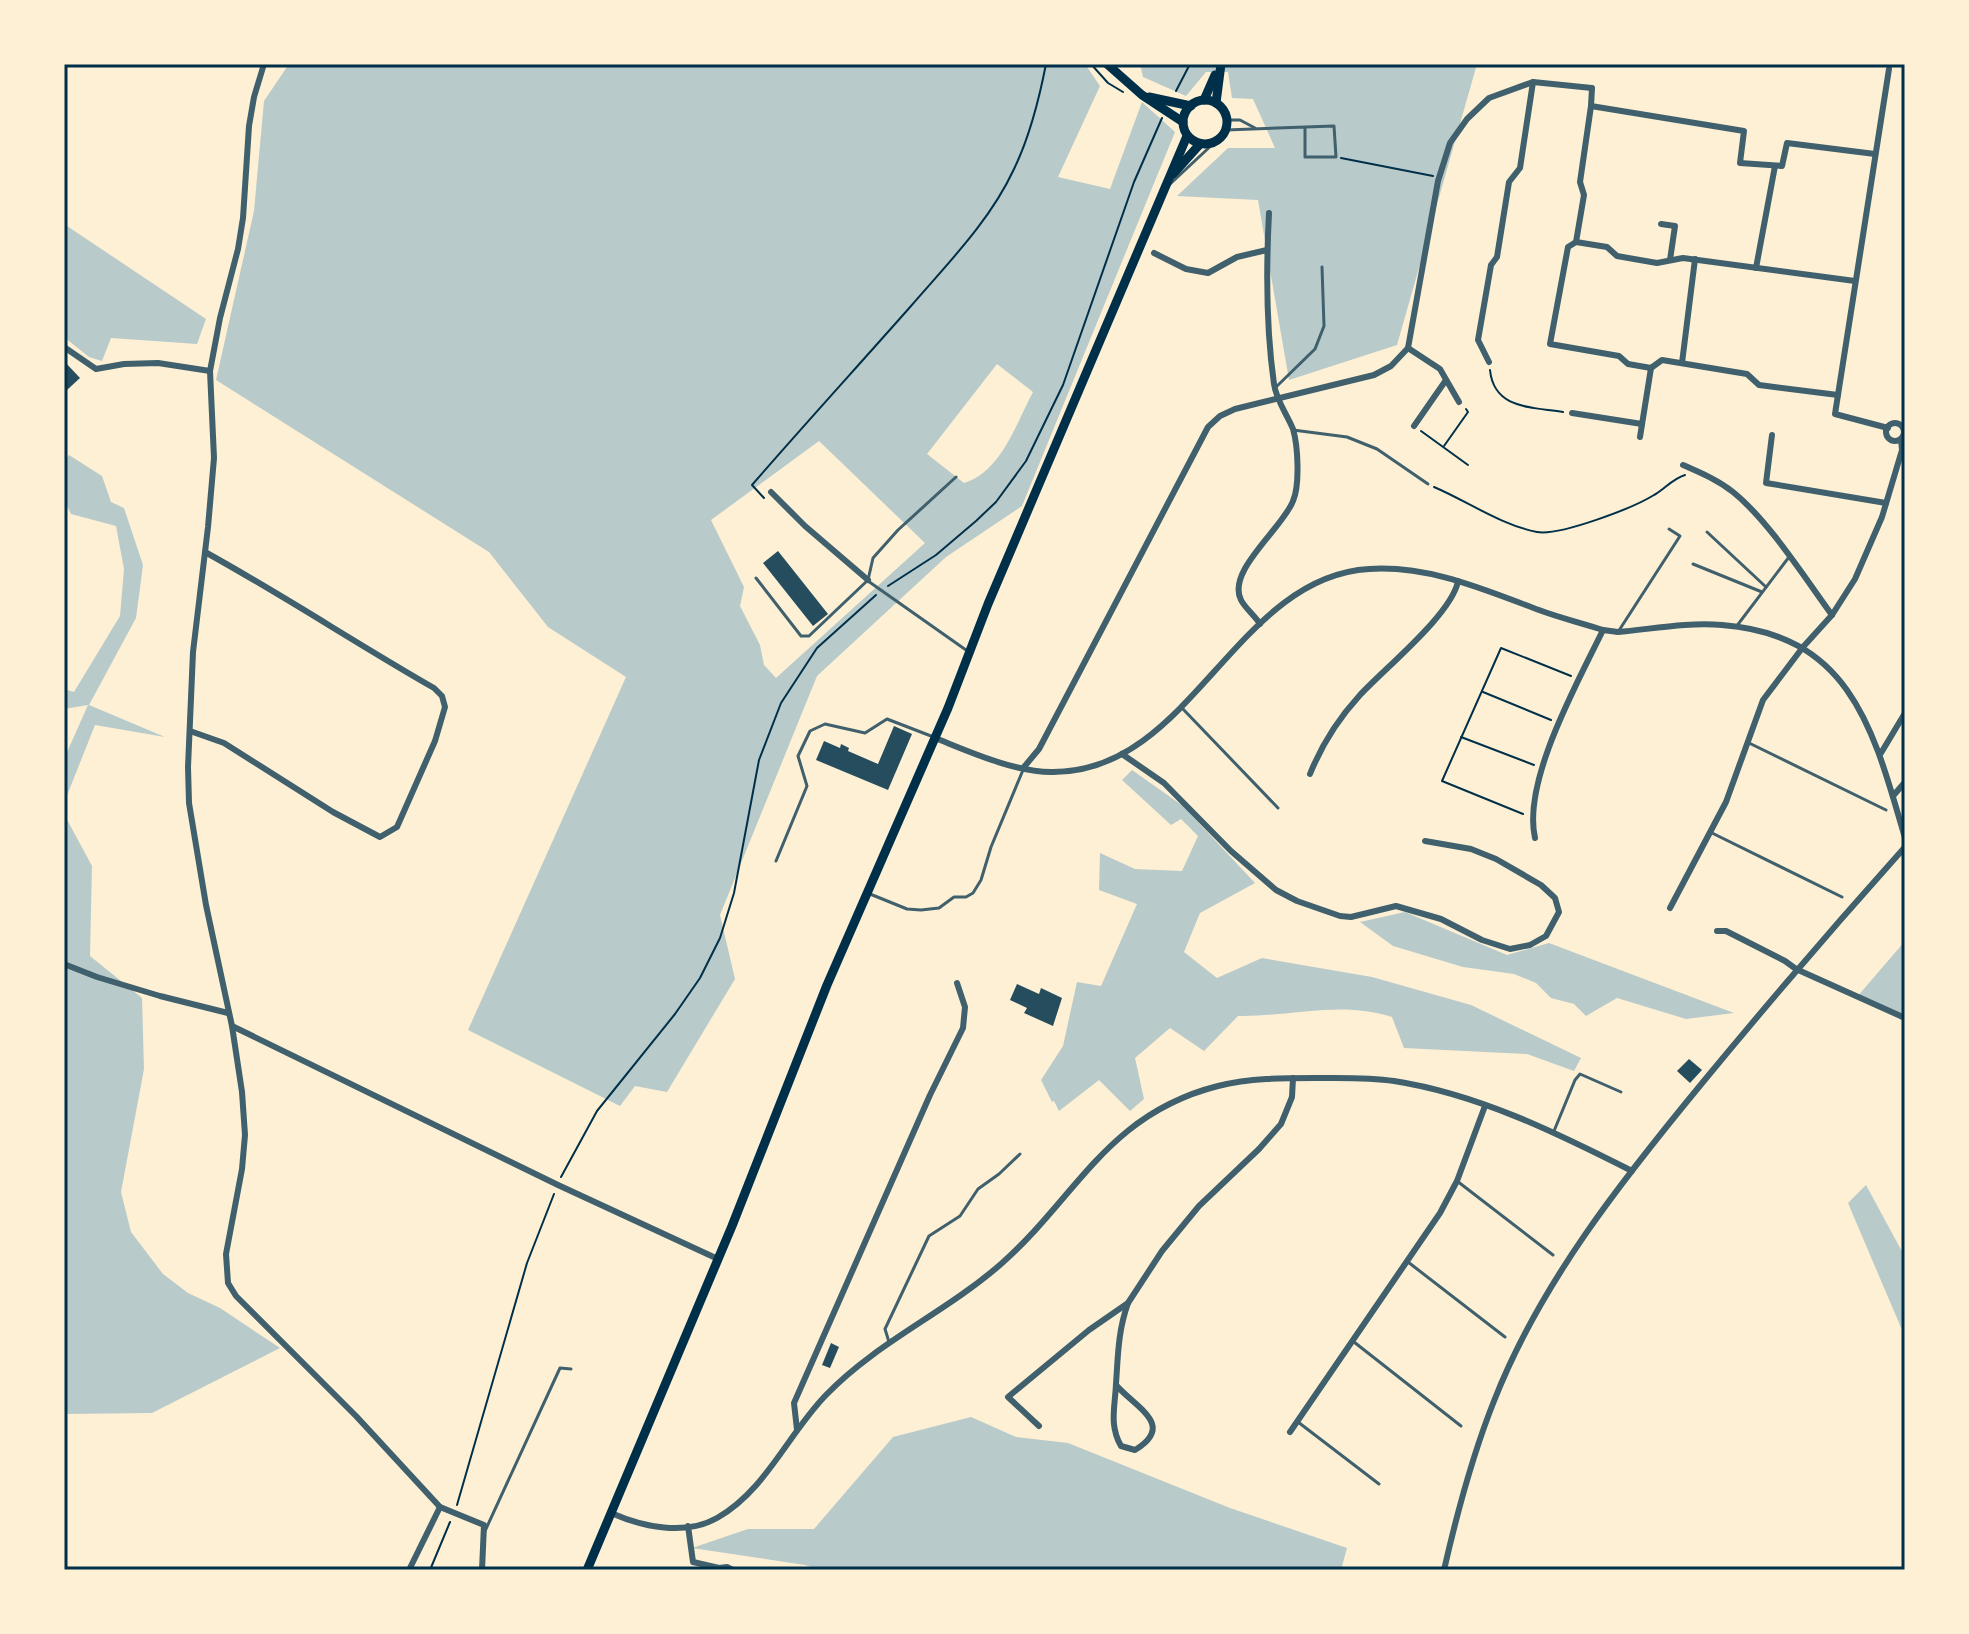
<svg xmlns="http://www.w3.org/2000/svg" width="1969" height="1634" font-family="'Nunito Sans',sans-serif">
<style>
.green{fill:#b9caca;fill-rule:evenodd}
.building{fill:#264d5e}
.lines{fill:none;stroke-linecap:round;stroke-linejoin:round}
.path{stroke:#003049;stroke-width:2}
.service{stroke:#3f606c;stroke-width:3}
.minor{stroke:#3f606c;stroke-width:6}
.secondary{stroke:#003049;stroke-width:9}
.neatline{fill:none;stroke:#003049;stroke-width:3}
</style>
<rect width="100%" height="100%" fill="#fdf0d5"/>
<g class="green">
<path d="M289,64H1085L1100,86L1058,177L1110,189L1142,102L1175,132L1022,506L946,557L817,676L720,915L735,979L667,1092L635,1086L620,1106L468,1030L626,677L548,627L489,552L216,380L254,211L264,101ZM997,364L1033,392C1016,424 1001,472 964,483L927,454ZM819,441L925,543L776,678L764,665L760,645L740,606L744,587L711,520Z"/>
<polygon points="1140,64 1477,64 1397,345 1289,380 1258,200 1177,196 1228,148 1275,148 1253,99 1232,98 1228,72 1206,72 1186,96 1143,77"/>
<polygon points="64,224 206,319 197,344 111,338 102,361 89,357 64,337"/>
<polygon points="69,455 102,476 111,502 124,508 143,565 136,618 89,705 165,737 95,725 64,803 64,759 88,705 64,709 64,689 74,692 120,616 124,569 116,526 71,514 64,500 64,460"/>
<path d="M1132,770L1183,806L1255,883L1200,913L1184,952L1217,978L1262,958L1372,977L1471,1005L1581,1058L1574,1071L1527,1054L1404,1048L1392,1017C1341,1000 1290,1017 1238,1016L1204,1051L1170,1028L1135,1058L1144,1099L1130,1111L1099,1080L1059,1111L1054,1101L1052,1102L1041,1080L1063,1046L1077,982L1101,986L1137,904L1099,890L1100,853L1135,869L1182,871L1198,836L1181,819L1171,825L1122,780Z"/>
<polygon points="64,814 92,866 90,956 142,998 144,1069 121,1192 131,1232 163,1274 188,1293 220,1308 280,1348 152,1413 64,1414"/>
<polygon points="1405,912 1507,955 1549,943 1734,1013 1686,1019 1617,998 1586,1016 1574,1004 1551,998 1536,983 1514,974 1463,967 1393,946 1360,922"/>
<polygon points="1905,941 1905,1018 1857,997"/>
<polygon points="1866,1185 1905,1257 1905,1337 1848,1203"/>
<polygon points="971,1417 1016,1437 1068,1443 1230,1508 1347,1548 1341,1570 821,1570 805,1565 692,1548 748,1529 814,1529 893,1437"/>
</g>
<g class="building">
<polygon points="64,361 80,378 67,390 64,387"/>
<polygon points="778,551 828,614 813,626 763,563"/>
<polygon points="894,726 912,734 888,790 816,760 824,741 840,748 841,744 849,748 848,751 878,764"/>
<polygon points="1017,984 1039,994 1041,988 1062,998 1053,1026 1024,1013 1027,1008 1010,1000"/>
<polygon points="1689,1059 1702,1070 1690,1083 1677,1071"/>
<polygon points="831,1343 839,1347 830,1368 822,1365"/>
</g>
<g class="lines">
<g class="path">
<polyline points="1091,64 1108,83 1123,92"/>
<polyline points="1176,91 1190,64"/>
<polyline points="1341,158 1433,176"/>
<path d="M1490,370C1494,410 1533,407 1563,412"/>
<polyline points="1421,431 1468,465"/>
<polyline points="1444,446 1468,412 1466,409"/>
<path d="M1434,487C1467,501 1501,525 1537,532C1560,536 1633,508 1654,495C1665,489 1672,479 1685,475"/>
<path d="M764,498L752,485C804,425 858,366 911,306C948,263 990,221 1014,169C1030,136 1039,100 1046,64"/>
<polyline points="888,586 936,555 976,521 996,502 1026,461 1063,385 1134,182 1162,118"/>
<polyline points="1483,692 1551,720"/>
<polyline points="1461,737 1534,765"/>
<polyline points="1523,814 1442,781 1501,648 1571,676"/>
<polyline points="561,1177 597,1111 675,1014 700,978 720,938 734,893 759,760 781,703 817,648 876,595"/>
<polyline points="457,1505 527,1263 554,1194"/>
<polyline points="430,1570 450,1522"/>
</g>
<g class="service">
<polyline points="1227,120 1240,120 1255,128"/>
<polyline points="1226,130 1334,126 1336,157 1305,157 1305,129"/>
<polyline points="1169,185 1215,142"/>
<polyline points="1275,388 1315,349 1324,326 1322,267"/>
<polyline points="1902,427 1905,427"/>
<polyline points="1293,430 1347,437 1377,449 1428,484"/>
<polyline points="1707,532 1766,587"/>
<polyline points="1693,564 1762,592"/>
<polyline points="756,578 801,636 809,636 868,580 873,558 898,530 956,477"/>
<polyline points="868,581 966,650"/>
<polyline points="1736,627 1789,557"/>
<polyline points="1618,632 1680,536 1669,529"/>
<polyline points="1182,708 1278,808"/>
<polyline points="1747,742 1886,810"/>
<polyline points="1710,832 1842,897"/>
<polyline points="776,861 807,786 798,756 810,731 825,724 865,733 887,719 931,736"/>
<polyline points="870,894 907,909 921,910 939,908 954,897 966,897 973,893 981,880 991,847 1023,770"/>
<polyline points="1554,1131 1575,1080 1580,1074 1621,1092"/>
<polyline points="1457,1181 1553,1255"/>
<polyline points="1408,1262 1505,1337"/>
<polyline points="889,1342 885,1329 929,1236 960,1216 978,1189 999,1174 1020,1154"/>
<polyline points="1354,1342 1461,1426"/>
<polyline points="1298,1422 1379,1484"/>
<polyline points="485,1531 560,1368 571,1369"/>
</g>
<g class="minor">
<polyline points="264,64 254,97 249,126 243,218 238,249 220,318 210,371 214,458 208,527 193,652 188,767 189,803 206,905 232,1026 242,1092 245,1135 242,1169 226,1254 228,1283 236,1296 356,1416 440,1507 484,1525 482,1570"/>
<polyline points="1591,106 1580,182 1584,195 1576,242 1568,247 1550,344 1619,356 1628,364 1651,368 1662,360 1747,374 1759,385 1838,395"/>
<polyline points="1661,224 1675,226 1670,260"/>
<polyline points="1576,242 1607,247 1617,256 1657,263 1683,258 1855,281"/>
<polyline points="1154,253 1186,269 1208,273 1237,257 1267,250"/>
<polyline points="1756,268 1775,166"/>
<polyline points="64,347 96,369 124,364 158,363 210,371"/>
<polyline points="1408,348 1440,369 1459,402"/>
<polyline points="1489,362 1478,340 1491,265 1497,257 1509,182 1520,168 1533,82"/>
<polyline points="1682,363 1695,259"/>
<polyline points="1572,413 1642,424"/>
<circle cx="1895" cy="432" r="9"/>
<polyline points="1414,426 1446,380"/>
<polyline points="1888,428 1835,414 1889,69"/>
<polyline points="1772,435 1766,483 1886,503"/>
<polyline points="1640,437 1651,368"/>
<path d="M1683,465C1701,473 1718,480 1733,492C1768,520 1805,578 1832,615"/>
<polyline points="771,492 805,526 868,580"/>
<path d="M1260,624C1255,616 1245,608 1241,600C1226,571 1283,528 1293,501C1300,485 1298,446 1293,429C1287,414 1276,400 1274,384C1266,328 1266,270 1269,213"/>
<path d="M190,731L224,743L333,812L380,837L397,827L435,741L445,707L442,696L434,688C357,644 283,595 205,552"/>
<path d="M935,738C968,751 1014,772 1051,772C1191,774 1234,577 1369,569C1429,565 1485,590 1539,610C1560,618 1582,623 1603,630L1618,632C1652,629 1688,622 1722,625C1852,635 1874,732 1905,838"/>
<polyline points="1881,753 1905,713"/>
<polyline points="1122,754 1164,783 1231,851 1276,890 1297,901 1340,916 1351,917 1396,906 1441,919 1482,940 1510,949 1530,945 1546,936 1559,912 1555,898 1541,885 1496,859 1471,849 1425,841"/>
<polyline points="1024,767 1039,749 1208,427 1220,416 1235,409 1374,375 1391,366 1408,348 1438,181 1450,143 1467,119 1489,98 1533,82 1592,88 1591,106 1744,131 1740,163 1782,166 1787,143 1875,154"/>
<path d="M1310,774C1322,744 1338,719 1360,695C1385,668 1452,614 1458,581"/>
<polyline points="1893,796 1905,782"/>
<path d="M1535,838C1522,781 1578,682 1603,630"/>
<polyline points="1670,908 1726,802 1763,700 1803,647 1832,615 1855,579 1882,517 1902,450 1901,439"/>
<polyline points="1717,931 1726,931 1785,961 1796,969 1905,1018"/>
<polyline points="64,964 97,977 160,996 228,1013"/>
<polyline points="232,1026 558,1185 718,1259"/>
<path d="M1116,1385C1136,1408 1176,1425 1135,1450L1121,1446C1109,1425 1115,1407 1116,1384C1118,1355 1118,1331 1128,1303"/>
<polyline points="1039,1426 1008,1397 1089,1330 1128,1303 1162,1251 1199,1206 1259,1149 1281,1124 1292,1097 1293,1078"/>
<polyline points="797,1430 794,1403 930,1095 963,1028 965,1007 957,983"/>
<polyline points="1290,1432 1440,1213 1457,1181 1485,1106"/>
<path d="M611,1513C643,1527 685,1536 717,1518C766,1490 788,1434 826,1395C877,1342 945,1313 1001,1264C1077,1197 1107,1114 1218,1086C1250,1078 1282,1078 1315,1078C1341,1078 1368,1077 1394,1081C1478,1094 1557,1133 1632,1171"/>
<polyline points="688,1526 693,1562 719,1568 717,1570"/>
<polyline points="719,1568 727,1567 733,1570"/>
<polyline points="409,1570 440,1507"/>
<path d="M1444,1570C1457,1513 1472,1456 1494,1401C1540,1283 1623,1179 1703,1082C1769,1002 1836,924 1905,847"/>
</g>
<g class="secondary">
<polyline points="1107,64 1142,95 1183,122"/>
<polyline points="1149,97 1191,106"/>
<polyline points="1204,100 1215,75"/>
<circle cx="1205" cy="122" r="22"/>
<polyline points="1216,103 1221,64"/>
<polyline points="1173,174 1200,144"/>
<polyline points="587,1570 732,1226 827,985 948,708 988,604 1187,136"/>
</g>
</g>
<rect width="1969" height="1634" fill="none" stroke="#fdf0d5" stroke-width="132"/>
<rect x="66" y="66" width="1837" height="1502" class="neatline"/>
</svg>
